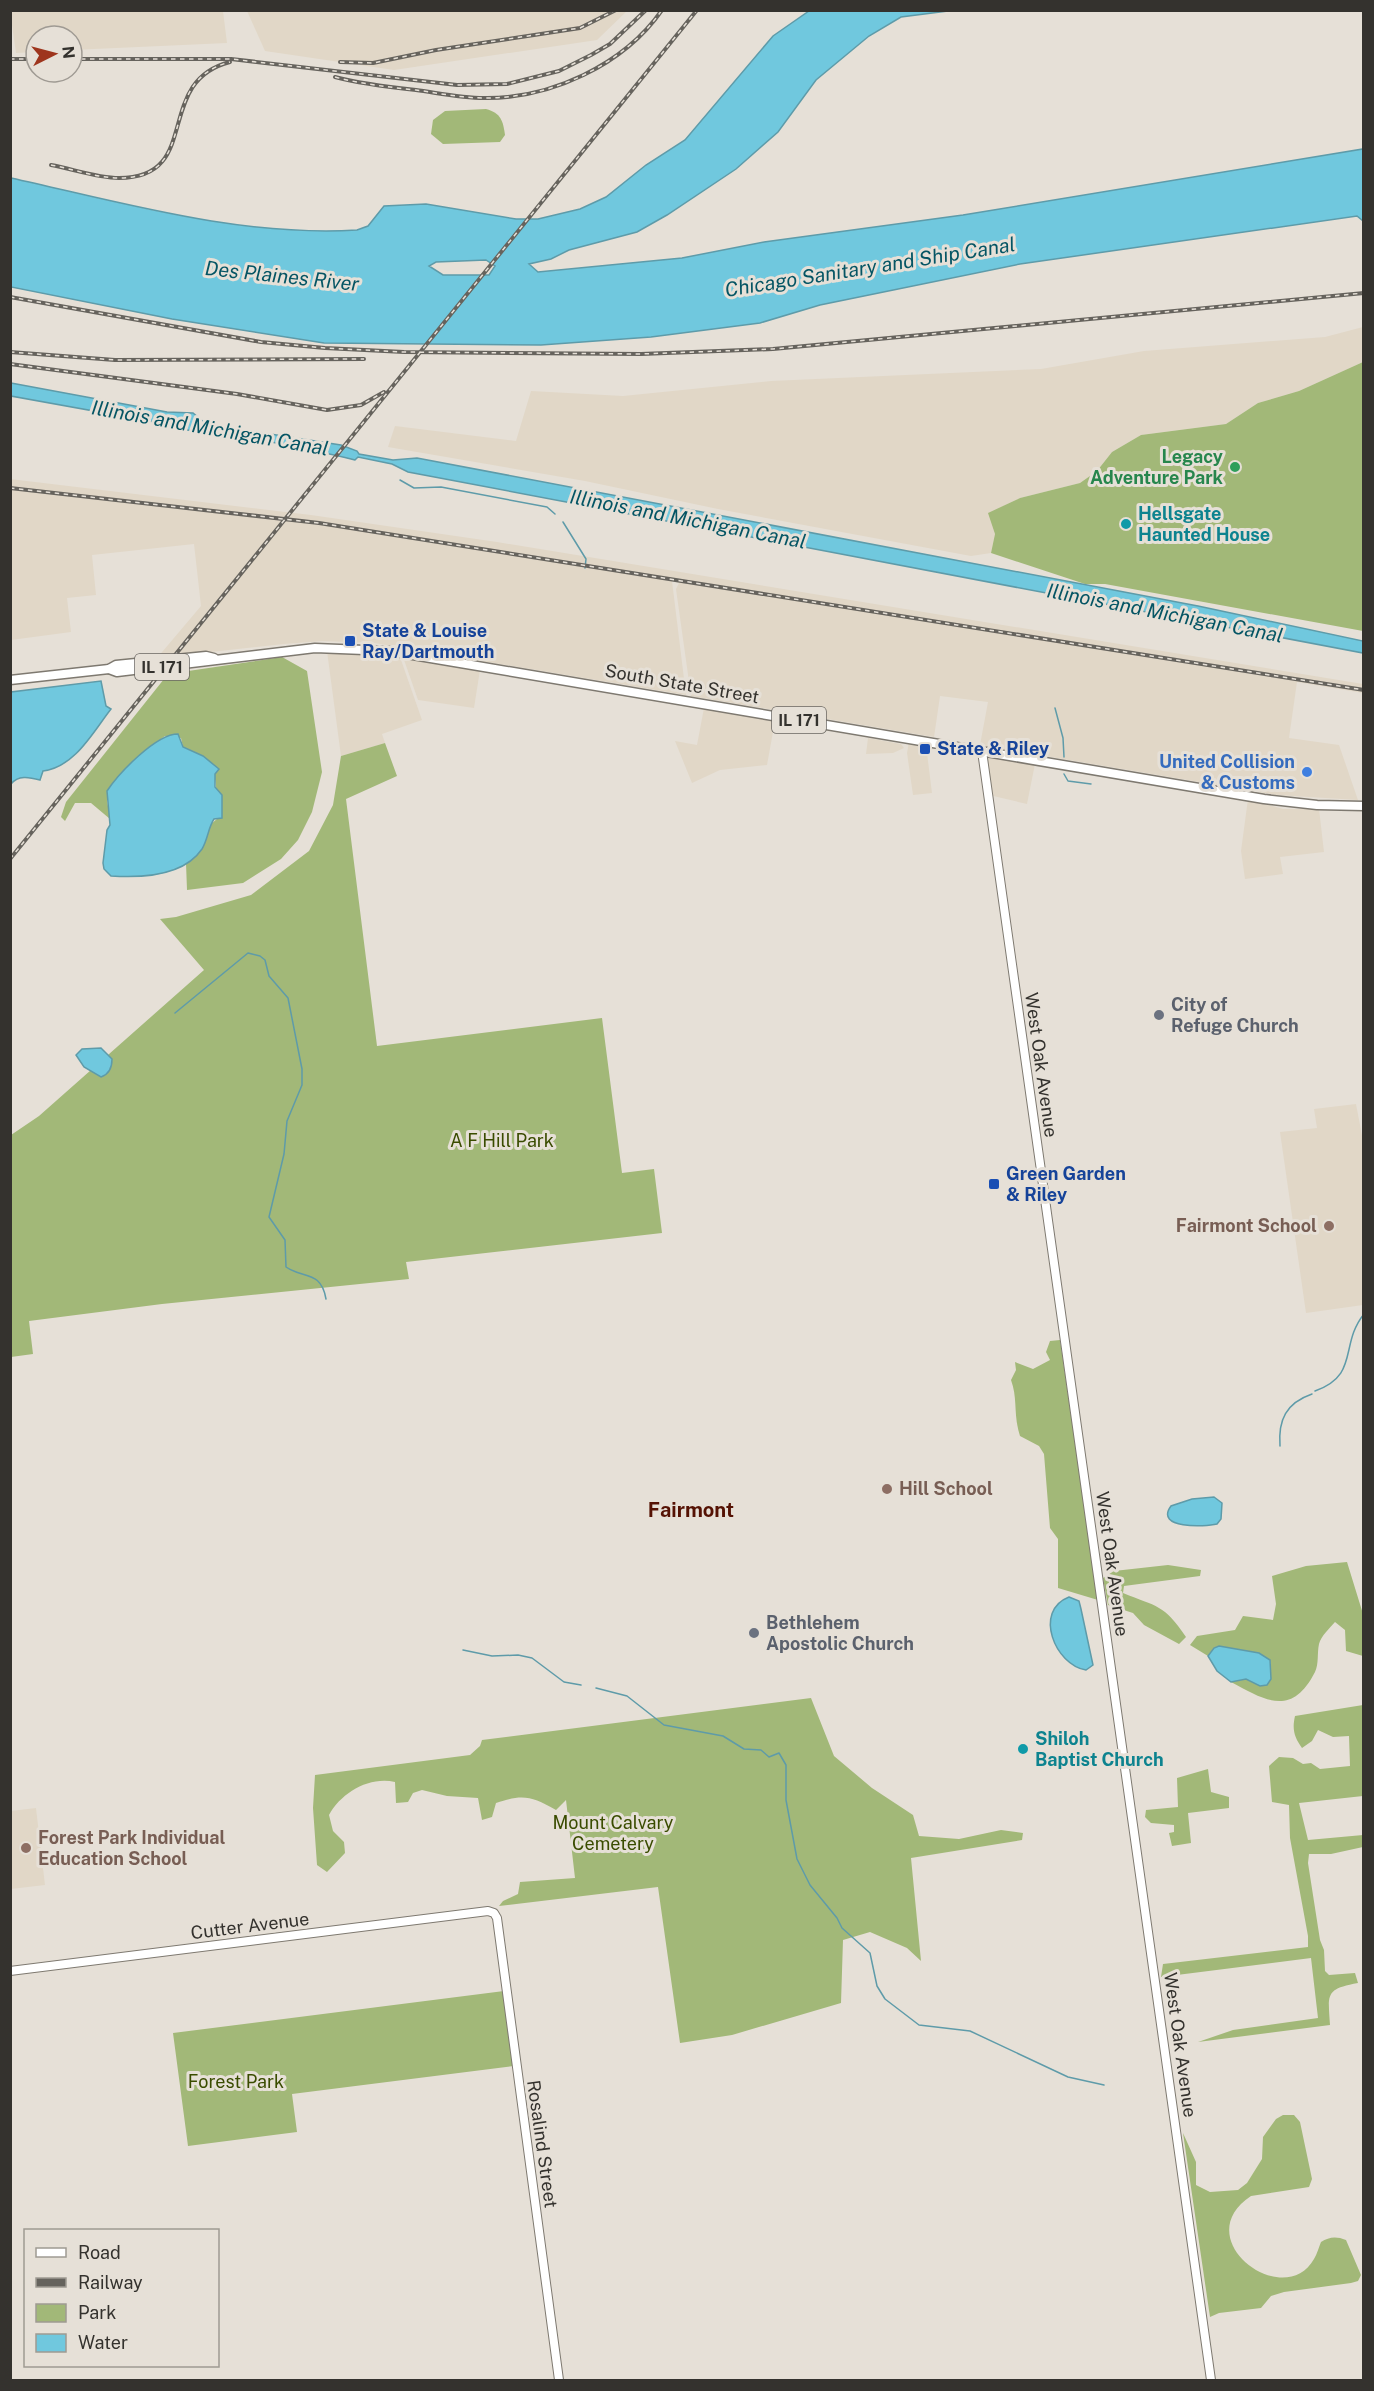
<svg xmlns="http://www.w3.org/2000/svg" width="1374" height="2391" font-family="'Public Sans',sans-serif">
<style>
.built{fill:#e1d7c7}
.green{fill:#a2b878}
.water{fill:#70c8de;stroke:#5e9ba9;stroke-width:1.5;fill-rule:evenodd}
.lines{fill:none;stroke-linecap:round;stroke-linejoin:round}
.stream{stroke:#5e9ba9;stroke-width:1.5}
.secondary-casing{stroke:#7e7970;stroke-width:10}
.primary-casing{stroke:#7e7970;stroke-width:11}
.secondary{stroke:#fff;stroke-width:8}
.primary{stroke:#fff;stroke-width:8}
.rail-casing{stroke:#66635d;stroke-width:4}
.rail{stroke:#e6e0d7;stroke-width:1.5;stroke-dasharray:4.5;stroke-linecap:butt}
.leisure-dot{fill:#2e9e5b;stroke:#e6e0d7;stroke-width:2}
.culture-dot{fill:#0f9aa8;stroke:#e6e0d7;stroke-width:2}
.transit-dot{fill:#1a4fb4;stroke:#e6e0d7;stroke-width:2}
.shop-dot{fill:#3f7fe0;stroke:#e6e0d7;stroke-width:2}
.worship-dot{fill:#6b7280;stroke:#e6e0d7;stroke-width:2}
.education-dot{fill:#8d6e63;stroke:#e6e0d7;stroke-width:2}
.labels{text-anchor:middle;stroke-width:6;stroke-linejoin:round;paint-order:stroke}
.shield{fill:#e6e0d7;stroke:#696661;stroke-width:1.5}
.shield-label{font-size:16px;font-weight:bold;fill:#34322e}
.leisure-label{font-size:18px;font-weight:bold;fill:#27864d;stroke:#e6e0d7;text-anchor:end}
.culture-label{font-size:18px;font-weight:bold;fill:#0d838f;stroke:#e6e0d7;text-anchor:start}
.transit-label{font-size:18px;font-weight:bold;fill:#164399;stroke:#e6e0d7;text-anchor:start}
.street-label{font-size:18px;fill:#34322e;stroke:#e6e0d7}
.shop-label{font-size:18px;font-weight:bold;fill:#366cbe;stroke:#e6e0d7;text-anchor:end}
.worship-label{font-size:18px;font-weight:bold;fill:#5b616d;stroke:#e6e0d7;text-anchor:start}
.park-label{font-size:18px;fill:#3a4c00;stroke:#e6e0d7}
.education-label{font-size:18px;font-weight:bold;fill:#785e54;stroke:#e6e0d7;text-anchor:start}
.water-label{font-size:20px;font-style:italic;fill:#055564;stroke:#e6e0d7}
.neighbourhood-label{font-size:20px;font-weight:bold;fill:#551204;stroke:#e6e0d7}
</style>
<rect width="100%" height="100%" fill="#e6e0d7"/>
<g class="built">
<polygon points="10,11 223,11 227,43 72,50 72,36 36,36 36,52 16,53"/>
<polygon points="247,11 627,11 597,40 394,70 265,51"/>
<polygon points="1363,327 1363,362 1299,391 1258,403 1226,424 1141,435 1112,452 1097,471 1080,483 1020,498 989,513 995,534 991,553 971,556 718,509 585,481 388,447 395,426 516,441 531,391 623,396 771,381 1041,369 1144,351 1325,337"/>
<polygon points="10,479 311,515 497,542 1363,684 1363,693 1297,682 1289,738 1339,745 1358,800 1276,795 980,745 988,702 940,696 934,737 691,696 676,589 679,583 672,581 686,695 374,643 322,641 284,644 157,658 201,606 194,544 92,555 96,595 67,598 71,632 11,640"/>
<polygon points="327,651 355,651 400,657 422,720 382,734 385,743 341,756"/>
<polygon points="403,657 480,670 474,708 418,700"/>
<polygon points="704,708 775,721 767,765 720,770 692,783 675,741 697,745"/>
<polygon points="868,738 901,744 904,748 893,753 866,754"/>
<polygon points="909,742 926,745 932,793 913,795 907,753"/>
<polygon points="984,755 1035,764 1027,804 989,795"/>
<polygon points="1248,799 1283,809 1319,809 1324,852 1280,857 1283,874 1245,879 1241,851"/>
<polygon points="1356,1104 1364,1146 1363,1305 1306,1313 1280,1132 1317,1128 1314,1109"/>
<polygon points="36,1808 45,1885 11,1889 11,1811"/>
</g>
<g class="green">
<path d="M486,109C501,113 503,121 505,135L500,142L443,144L431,134L433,120L445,111Z"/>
<polygon points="1363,362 1363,631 1105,584 1085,584 991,553 995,534 988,513 1020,498 1080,483 1097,471 1112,452 1141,435 1226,424 1258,403 1299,391"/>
<path d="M282,657L307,671L322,772L312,812L298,840L281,859L243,883L187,890L186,863L198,854L210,825L218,818C214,777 223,768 183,747L181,738L165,736L157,742L111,785L107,800L110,819L91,803H75L65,821L61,817L66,802L168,674Z"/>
<polygon points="385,743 397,776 346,799 377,1046 602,1018 622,1173 654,1169 662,1233 406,1262 409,1279 162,1304 29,1321 33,1354 11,1357 11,1135 39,1116 204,970 160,919 176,917 251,895 309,851 333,805 341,756"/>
<path d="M1060,1340L1098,1600L1058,1588V1539L1050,1528L1044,1454L1039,1446L1020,1436C1013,1414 1018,1399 1011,1380L1016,1370L1015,1362L1033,1369L1050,1360L1046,1352L1050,1341Z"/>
<path d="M1347,1562L1363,1614V1656L1346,1651L1345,1630L1335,1622C1330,1628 1321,1636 1319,1644C1317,1653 1319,1664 1315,1672C1292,1717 1266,1701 1231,1682L1246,1679L1260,1686L1271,1666L1270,1661L1259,1653L1219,1646L1214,1648L1208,1656L1190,1645L1197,1636L1235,1630L1243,1616L1273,1620L1276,1604L1272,1576L1306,1566Z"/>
<path d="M1168,1565L1201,1570L1200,1576L1124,1586L1123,1593C1157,1607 1164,1604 1186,1637L1179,1644L1144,1625L1133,1613L1108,1605L1103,1578L1114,1571Z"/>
<path d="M811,1698L834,1756L872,1788L913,1815L919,1836L959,1839L1001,1830L1023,1833L1022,1840L911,1858L921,1961L907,1948L870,1932L843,1940L841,2003L732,2035L680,2043L658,1887L499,1906L503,1901L518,1894L520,1882L575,1878L566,1800L556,1810C531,1796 523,1794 496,1803L492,1817L482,1820L478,1798L447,1796L422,1790L413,1793L408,1802L396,1803L395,1782C369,1776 341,1793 329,1815L333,1831L344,1842L345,1853L327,1872L317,1865L313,1808L315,1775L470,1755L480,1746L482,1740Z"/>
<path d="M1363,1705V1796L1299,1803L1308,1840L1363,1835V1847L1331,1854H1309L1308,1863L1320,1940L1324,1950L1325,1971L1329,1975L1355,1973L1358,1983C1325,1989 1328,1994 1330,2025L1198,2042L1233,2030L1318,2018L1311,1958L1161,1977L1163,1964L1308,1947V1936L1290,1838L1289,1805L1272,1802L1269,1766L1279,1757L1293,1758L1303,1764L1311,1763L1320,1769L1350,1766L1349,1736L1333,1737L1318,1730L1312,1741L1302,1748C1294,1737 1292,1729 1295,1716Z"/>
<polygon points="1208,1769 1211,1792 1229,1797 1229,1808 1188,1813 1191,1843 1172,1846 1169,1833 1174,1832 1174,1825 1151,1823 1145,1817 1146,1810 1178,1807 1177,1778"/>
<polygon points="504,1991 513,2066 292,2094 297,2132 188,2146 173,2033"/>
<path d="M1283,2115H1294L1300,2122L1312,2179L1309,2187L1251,2196C1186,2239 1284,2312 1314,2259C1317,2254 1319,2247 1321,2242C1329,2237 1336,2236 1346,2240L1361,2275L1358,2281L1351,2283L1284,2292L1271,2296L1261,2308L1219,2313L1210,2317L1183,2133L1196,2162V2185L1210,2192L1238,2190L1247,2183L1262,2159L1263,2137L1276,2119Z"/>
</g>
<g class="water">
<path d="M948,11L901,17L869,36L816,80L778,132L736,169L667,215L637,232L569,250L551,259L529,264L538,272L682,258L764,242L963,215L1363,149V221L1357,216L1020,264L820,305L760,323L651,337L541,345L324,343L172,319L11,287V178C124,203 240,237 357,230L368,226L384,206L426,204L516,219H538L580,209L606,197L646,165L685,140L773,36L809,11ZM486,260L495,266L489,275H443L429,266L436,262Z"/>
<path d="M11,383L167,412L193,413L206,424L341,445L357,451L359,454L393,460L417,458L1198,606L1363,641V653L408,472L392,464L358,457L355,460C306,448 256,439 206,430C190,434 177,425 162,428L160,423L11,396Z"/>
<path d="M101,681L106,706L111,709C93,732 75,767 43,771L40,780C29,777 18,775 11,784V692Z"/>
<path d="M178,734L183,747L203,756L219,769L215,774V787L222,795V818L214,819C208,828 208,839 202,849C183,877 141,878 111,876L104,869L103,863L107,830L110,825L107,791C119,773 156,734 178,734Z"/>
<path d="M101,1048L112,1059C112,1067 110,1074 101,1077L84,1067L76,1055L82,1049Z"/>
<path d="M1214,1497L1222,1503L1221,1519L1217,1524C1205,1527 1154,1529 1171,1506L1192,1499Z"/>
<path d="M1069,1597L1079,1601L1081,1609L1093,1665L1086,1670C1055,1665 1033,1611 1069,1597Z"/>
<polygon points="1219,1646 1259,1653 1270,1660 1271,1679 1267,1685 1260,1686 1246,1679 1231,1682 1217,1671 1208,1656 1214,1648"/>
</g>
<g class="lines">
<g class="stream">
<polyline points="400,480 414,488 441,487 547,507 555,514"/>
<polyline points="563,522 586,559 585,568"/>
<polyline points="1055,708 1063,738 1064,757"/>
<polyline points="1064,774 1068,781 1091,784"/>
<path d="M175,1013L248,953L260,956L265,960L269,976L288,998L302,1069V1085L287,1121L284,1154L269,1217L285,1240L286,1267C303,1279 321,1270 326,1299"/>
<path d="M1315,1391C1360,1375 1339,1345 1364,1314"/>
<path d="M1280,1446C1278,1420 1286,1403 1312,1394"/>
<polyline points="463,1650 492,1656 518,1655 532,1658 564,1682 581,1685"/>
<polyline points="596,1688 627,1696 664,1725 723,1736 744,1749 761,1750 769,1757 779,1753 786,1765 786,1800 797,1859 810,1885 837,1918 842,1928 870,1953 877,1986 885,1999 919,2025 970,2031 1068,2077 1104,2085"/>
</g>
<g class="secondary-casing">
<g id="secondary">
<polyline points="982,751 1211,2380"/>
<polyline points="10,1971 488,1911 494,1913 497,1918 559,2380"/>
</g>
</g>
<g class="primary-casing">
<g id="primary">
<polyline points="109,669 117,672 315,648 389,651 1264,799 1317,805 1364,806"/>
<polyline points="10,680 109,669 116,665 206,656 214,658"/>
</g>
</g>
<use href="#secondary" class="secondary"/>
<use href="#primary" class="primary"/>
<g class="rail-casing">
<g id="rail">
<polyline points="10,59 36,59"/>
<polyline points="72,59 231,59 457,85 507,84 559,71 591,55 610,44 646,10"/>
<polyline points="340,62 373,63 436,50 580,28 616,10"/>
<path d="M335,77C361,84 388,87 416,90C438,93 461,98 484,98C550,99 624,65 662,10"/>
<path d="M51,165C73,169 97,178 119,178C204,178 152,82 230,62"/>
<polyline points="10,297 261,342 325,348 404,352 641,354 773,349 1364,293"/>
<polyline points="10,352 115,360 364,359"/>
<polyline points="10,364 237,394 327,410 361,405 384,392"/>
<polyline points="10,488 319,523 1364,690"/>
<polyline points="10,859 697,10"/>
</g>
</g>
<use href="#rail" class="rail"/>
</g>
<circle class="leisure-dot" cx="1235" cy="467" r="6"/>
<g class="culture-dot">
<circle cx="1126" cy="524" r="6"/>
<circle cx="1023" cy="1749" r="6"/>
</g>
<g class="transit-dot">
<rect x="344" y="635" width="12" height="12" rx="3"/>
<rect x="919" y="743" width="12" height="12" rx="3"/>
<rect x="988" y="1178" width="12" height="12" rx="3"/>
</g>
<circle class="shop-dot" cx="1307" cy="772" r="6"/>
<g class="worship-dot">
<circle cx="1159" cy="1015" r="6"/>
<circle cx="754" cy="1633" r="6"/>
</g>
<g class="education-dot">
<circle cx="1329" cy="1226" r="6"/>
<circle cx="887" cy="1489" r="6"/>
<circle cx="26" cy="1848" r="6"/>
</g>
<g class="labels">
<g class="shield">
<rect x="135" y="654" width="54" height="26" rx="4.5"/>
<rect x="772" y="707" width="54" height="26" rx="4.5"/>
</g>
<g class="shield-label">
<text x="162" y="673">IL 171</text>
<text x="799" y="726">IL 171</text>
</g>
<g class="leisure-label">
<text x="1223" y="463">Legacy<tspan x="1223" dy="21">Adventure Park</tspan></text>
</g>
<g class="culture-label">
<text x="1138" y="520">Hellsgate<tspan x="1138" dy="21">Haunted House</tspan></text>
<text x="1035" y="1745">Shiloh<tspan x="1035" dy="21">Baptist Church</tspan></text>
</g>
<g class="transit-label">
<text x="362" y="637">State &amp; Louise<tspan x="362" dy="21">Ray/Dartmouth</tspan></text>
<text x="937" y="755">State &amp; Riley</text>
<text x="1006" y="1180">Green Garden<tspan x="1006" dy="21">&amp; Riley</tspan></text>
</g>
<g class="street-label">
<text transform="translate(682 684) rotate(10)" y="6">South State Street</text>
<text transform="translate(1041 1065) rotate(82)" y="6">West Oak Avenue</text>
<text transform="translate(1112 1564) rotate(82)" y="6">West Oak Avenue</text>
<text transform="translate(250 1926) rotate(-7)" y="6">Cutter Avenue</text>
<text transform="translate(1180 2045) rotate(82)" y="6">West Oak Avenue</text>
<text transform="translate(542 2144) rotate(82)" y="6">Rosalind Street</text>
</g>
<g class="shop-label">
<text x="1295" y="768">United Collision<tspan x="1295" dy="21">&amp; Customs</tspan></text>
</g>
<g class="worship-label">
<text x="1171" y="1011">City of<tspan x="1171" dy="21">Refuge Church</tspan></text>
<text x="766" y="1629">Bethlehem<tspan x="766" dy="21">Apostolic Church</tspan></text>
</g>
<g class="park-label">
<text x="502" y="1147">A F Hill Park</text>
<text x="613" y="1829">Mount Calvary<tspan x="613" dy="21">Cemetery</tspan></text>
<text x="236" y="2088">Forest Park</text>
</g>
<g class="education-label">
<text x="1317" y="1232" text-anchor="end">Fairmont School</text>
<text x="899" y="1495">Hill School</text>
<text x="38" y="1844">Forest Park Individual<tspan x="38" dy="21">Education School</tspan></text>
</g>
<g class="water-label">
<text transform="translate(870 267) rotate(-9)" y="7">Chicago Sanitary and Ship Canal</text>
<text transform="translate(282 276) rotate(6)" y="7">Des Plaines River</text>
<text transform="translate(210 428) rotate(10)" y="7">Illinois and Michigan Canal</text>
<text transform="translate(688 519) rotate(11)" y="7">Illinois and Michigan Canal</text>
<text transform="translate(1165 613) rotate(11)" y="7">Illinois and Michigan Canal</text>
</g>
<g class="neighbourhood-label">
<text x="691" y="1517">Fairmont</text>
</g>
</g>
<rect width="1374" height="2391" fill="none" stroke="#34322e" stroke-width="24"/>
<rect x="24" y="2229" width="195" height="138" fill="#e6e0d7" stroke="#9f9a93" stroke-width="1.5"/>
<rect x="36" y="2248" width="30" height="9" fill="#ffffff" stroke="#9f9a93" stroke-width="1.5"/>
<text x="78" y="2259" font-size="18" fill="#34322e">Road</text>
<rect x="36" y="2278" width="30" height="9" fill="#66635d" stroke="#9f9a93" stroke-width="1.5"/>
<text x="78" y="2289" font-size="18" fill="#34322e">Railway</text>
<rect x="36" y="2304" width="30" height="18" fill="#a2b878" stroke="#9f9a93" stroke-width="1.5"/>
<text x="78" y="2319" font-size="18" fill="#34322e">Park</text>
<rect x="36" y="2334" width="30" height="18" fill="#70c8de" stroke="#9f9a93" stroke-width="1.5"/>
<text x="78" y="2349" font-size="18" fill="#34322e">Water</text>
<g transform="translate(54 54) rotate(84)"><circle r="28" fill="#e6e0d7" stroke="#9f9a93" stroke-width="1.5"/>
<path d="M0-4.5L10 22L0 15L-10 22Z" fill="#9e351d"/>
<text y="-9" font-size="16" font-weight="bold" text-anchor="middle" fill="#34322e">N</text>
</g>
</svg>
